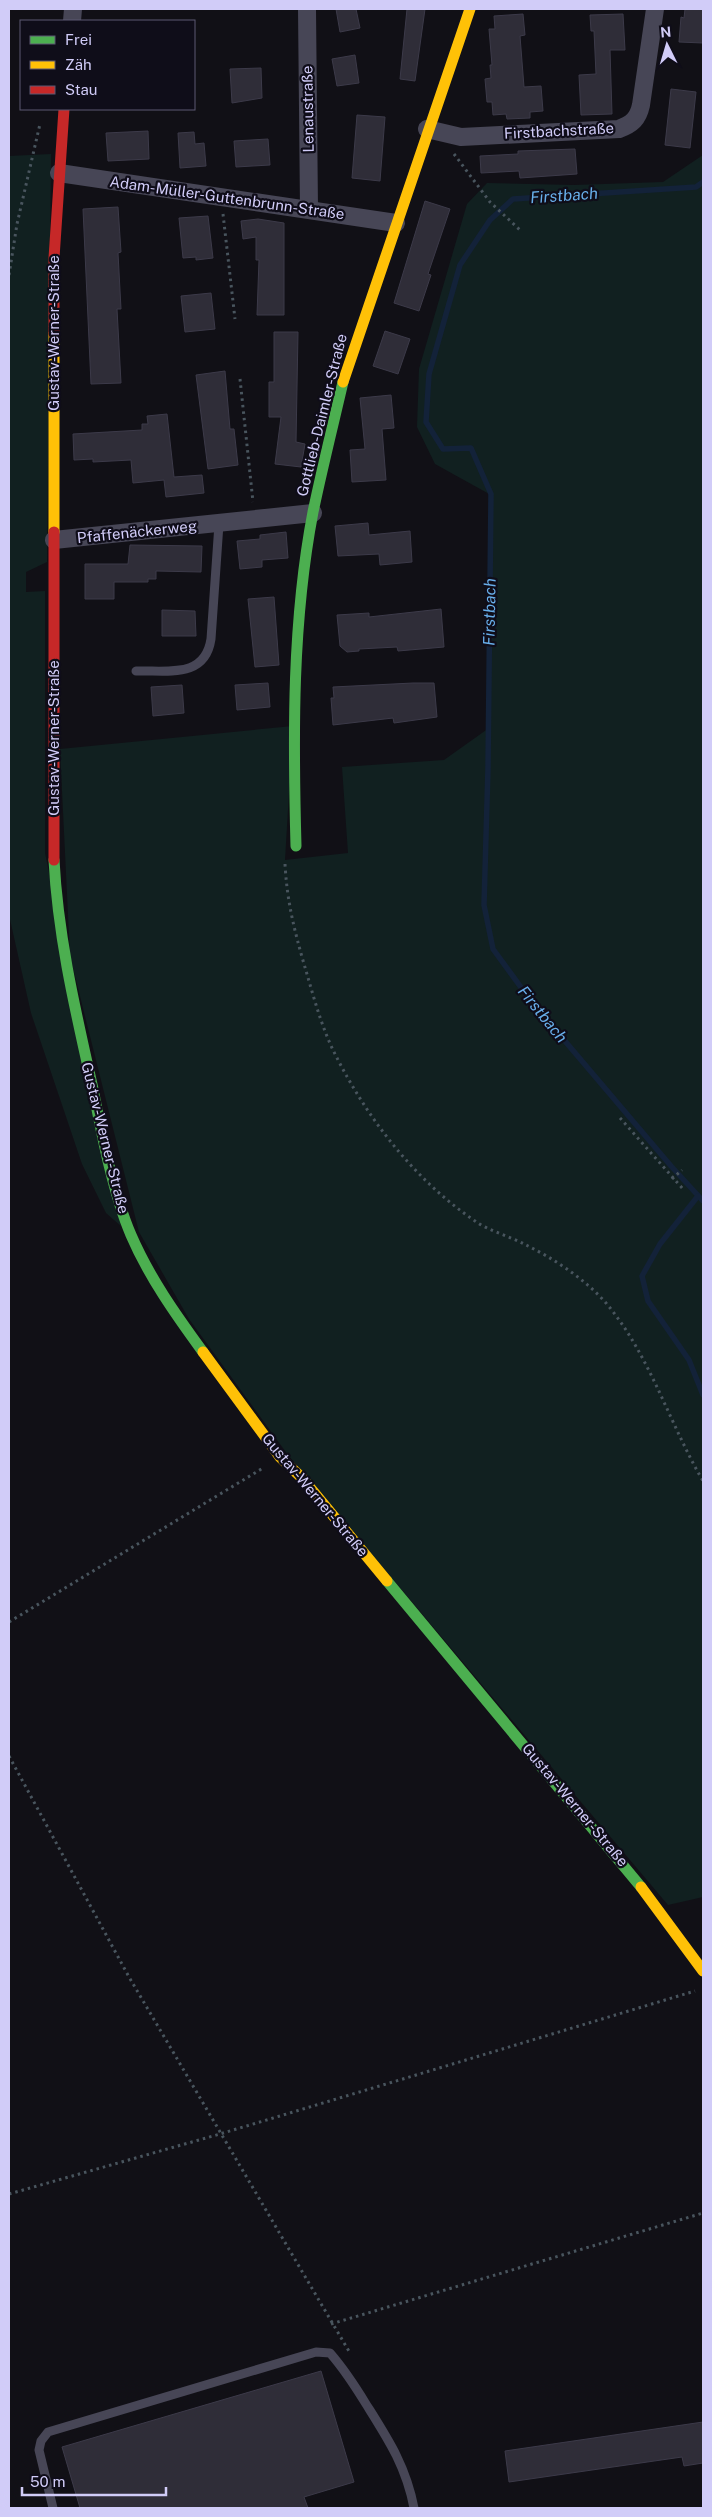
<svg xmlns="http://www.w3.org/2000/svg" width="712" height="2517" font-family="'Public Sans',sans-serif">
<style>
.green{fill:#112020}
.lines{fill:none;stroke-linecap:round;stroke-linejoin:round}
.stream{stroke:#132239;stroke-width:5.5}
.building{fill:#2f2d38;stroke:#3c3a49}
.path{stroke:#49555e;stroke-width:3;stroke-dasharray:2.5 4;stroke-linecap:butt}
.lane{stroke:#474656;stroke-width:9}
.street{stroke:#474656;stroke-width:18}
.fast{stroke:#4caf50;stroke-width:11}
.slow{stroke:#ffc107;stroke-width:11}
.jam{stroke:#c62828;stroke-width:11}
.labels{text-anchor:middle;stroke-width:4.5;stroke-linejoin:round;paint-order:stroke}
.street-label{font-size:15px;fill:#d1ccf8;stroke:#0f0d19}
.water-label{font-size:16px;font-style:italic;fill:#68aeea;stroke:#0f0d19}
</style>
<rect width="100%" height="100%" fill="#111016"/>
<g class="green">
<polygon points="51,154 47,562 26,572 26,592 45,591 45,853 121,1226 106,1213 82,1164 31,1013 9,915 9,156"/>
<polygon points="703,155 703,1897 668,1905 288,1455 189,1319 139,1232 70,956 60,749 293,726 285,860 348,853 342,767 444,760 489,728 491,495 435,464 417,427 419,369 467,204 487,183 574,185 663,182"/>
</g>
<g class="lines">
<g class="stream">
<polyline points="703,182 696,187 513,199 490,220 460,265 429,374 426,422 443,449 471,448 491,494 488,768 484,905 493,949 531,1001 671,1166 703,1201"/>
<polyline points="698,1196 660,1244 642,1276 648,1301 689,1360 703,1395"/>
</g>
</g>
<g class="building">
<polygon points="336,9 356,9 360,28 340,32"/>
<polygon points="407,9 425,9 415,81 400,79"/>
<polygon points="685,9 703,9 703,43 679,42 681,17 684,18"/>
<polygon points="523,14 525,35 520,36 524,87 541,86 543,111 530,112 530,118 507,119 506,114 493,115 492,102 487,102 485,79 491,78 490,65 492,65 489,29 495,29 494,16"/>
<polygon points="623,14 625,50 610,50 612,114 581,115 579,75 596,74 594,31 591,31 590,15"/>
<polygon points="355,55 359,83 337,86 332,59"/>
<polygon points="261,68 262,98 232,103 230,69"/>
<polygon points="671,89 696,92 690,148 665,145"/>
<polygon points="357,115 385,117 380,181 352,178"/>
<polygon points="148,131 149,159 108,161 106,133"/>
<polygon points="194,132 195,144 204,143 206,166 180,168 178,133"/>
<polygon points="268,139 270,165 236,167 234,141"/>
<polygon points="575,149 577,174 520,178 519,171 481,173 480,156 518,154 518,151"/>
<polygon points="425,201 450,209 428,274 431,275 419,311 394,303"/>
<polygon points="118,207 121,252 118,253 121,309 117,309 121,383 91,384 83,209"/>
<polygon points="208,216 213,258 196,260 196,257 183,258 179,218"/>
<polygon points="258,219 284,223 284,315 257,315 259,260 256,260 256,237 243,239 241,221"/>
<polygon points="211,293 215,329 185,332 181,296"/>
<polygon points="385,331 410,339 398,374 373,366"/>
<polygon points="274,332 298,332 296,442 305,444 301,467 275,464 281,417 269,417 269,382 274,382"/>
<polygon points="225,371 230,429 234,429 238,465 208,469 196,375"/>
<polygon points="391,395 394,428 382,429 386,480 352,482 350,450 365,449 360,398"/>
<polygon points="167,414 174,477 202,475 204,493 166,497 164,480 133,483 131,460 93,462 93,459 74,460 73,434 142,430 142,424 148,424 147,416"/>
<polygon points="368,523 369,535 410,531 412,562 380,565 379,554 338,556 335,526"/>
<polygon points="286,532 288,558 262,560 262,567 240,569 237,541 260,539 260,535"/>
<polygon points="130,545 202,546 201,572 156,571 156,579 148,579 148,582 114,582 114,599 85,599 85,564 128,564"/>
<polygon points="274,597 279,665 255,667 248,599"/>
<polygon points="441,609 444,647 398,651 397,647 359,649 359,651 347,652 340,646 337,615 369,613 369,617"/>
<polygon points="162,610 195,611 196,636 162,636"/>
<polygon points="268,683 270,707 237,710 235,685"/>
<polygon points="413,683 434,683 437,717 394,723 393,718 333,725 331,698 334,698 333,687"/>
<polygon points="182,685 184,713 153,716 151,687"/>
<polygon points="321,2371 354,2482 304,2497 308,2508 80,2508 62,2447"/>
<polygon points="703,2422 703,2463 684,2466 682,2457 509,2482 505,2451"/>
</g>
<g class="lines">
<g class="path">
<polyline points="454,154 490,202 520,230"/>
<polyline points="223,214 235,319"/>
<polyline points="9,275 17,224 40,124"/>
<polyline points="240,379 253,502"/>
<path d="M285,864C287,901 294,929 304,964C313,994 321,1027 336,1056C369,1121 415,1180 475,1221C489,1231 509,1236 524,1244C553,1258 585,1279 606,1303C650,1355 669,1423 703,1481"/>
<polyline points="620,1118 683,1189"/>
<polyline points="672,1179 682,1170"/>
<polyline points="9,1622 263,1468"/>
<polyline points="9,1756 129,1977 350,2353"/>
<polyline points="9,2194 220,2134 695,1991"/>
<polyline points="331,2324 703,2213"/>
</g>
<g class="lane">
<path d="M136,671C167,670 205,679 211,639L219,524"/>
<path d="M53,2508L39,2450L41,2441L48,2432L316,2352L330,2353C344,2369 355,2386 366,2404C388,2439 406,2466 414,2508"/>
</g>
<g class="street">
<polyline points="307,9 309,209"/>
<polyline points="72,21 73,9"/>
<path d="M427,129L461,137L619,129C632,124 638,119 641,105L655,9"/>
<polyline points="59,173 396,223"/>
<polyline points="54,540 313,513"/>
</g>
<g class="fast">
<path d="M296,846C293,735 292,622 313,512C322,469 333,425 343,382"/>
<path d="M54,860C58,938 76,1013 93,1089C102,1135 113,1193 131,1235C149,1277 176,1315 203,1352"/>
<polyline points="387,1581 641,1887"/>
</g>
<g class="slow">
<polyline points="54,334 54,532"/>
<polyline points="343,382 470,9"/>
<polyline points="203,1352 280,1457 302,1478 387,1581"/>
<polyline points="641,1887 703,1971"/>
</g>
<g class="jam">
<polyline points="54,334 54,258 64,109"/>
<polyline points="54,532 54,860"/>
</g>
</g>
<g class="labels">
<g class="street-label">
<text transform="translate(308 109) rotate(-91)" y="5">Lenaustraße</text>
<text transform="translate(559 131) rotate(-3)" y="5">Firstbachstraße</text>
<text transform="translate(227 198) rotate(8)" y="5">Adam-Müller-Guttenbrunn-Straße</text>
<text transform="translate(54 333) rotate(-90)" y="5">Gustav-Werner-Straße</text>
<text transform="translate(322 415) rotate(-76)" y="5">Gottlieb-Daimler-Straße</text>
<text transform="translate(137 532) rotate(-6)" y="5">Pfaffenäckerweg</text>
<text transform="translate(54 738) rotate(-90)" y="5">Gustav-Werner-Straße</text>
<text transform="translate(105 1138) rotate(76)" y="5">Gustav-Werner-Straße</text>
<text transform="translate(315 1495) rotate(50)" y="5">Gustav-Werner-Straße</text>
<text transform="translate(575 1805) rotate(50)" y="5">Gustav-Werner-Straße</text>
</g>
<g class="water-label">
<text transform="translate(564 195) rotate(-4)" y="6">Firstbach</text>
<text transform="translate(489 612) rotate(-89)" y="6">Firstbach</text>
<text transform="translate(543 1014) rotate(51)" y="6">Firstbach</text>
</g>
</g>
<rect width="712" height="2517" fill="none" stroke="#d1ccf8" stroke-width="20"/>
<rect x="20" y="20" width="175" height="90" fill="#0f0d19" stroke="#5d5972"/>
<rect x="30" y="36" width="25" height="8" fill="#4caf50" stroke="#5d5972"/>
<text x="65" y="45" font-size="15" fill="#d1ccf8">Frei</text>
<rect x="30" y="61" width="25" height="8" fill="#ffc107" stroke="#5d5972"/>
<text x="65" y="70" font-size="15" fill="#d1ccf8">Zäh</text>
<rect x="30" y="86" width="25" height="8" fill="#c62828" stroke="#5d5972"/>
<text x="65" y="95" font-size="15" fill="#d1ccf8">Stau</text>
<g transform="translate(667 45) rotate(355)" stroke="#0f0d19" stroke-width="4" paint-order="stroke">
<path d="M0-4L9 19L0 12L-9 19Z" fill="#d1ccf8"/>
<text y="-8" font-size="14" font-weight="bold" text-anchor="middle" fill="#d1ccf8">N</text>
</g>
<path d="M22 2487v8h144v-8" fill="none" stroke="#d1ccf8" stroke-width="2.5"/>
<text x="30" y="2487" font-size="15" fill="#d1ccf8" stroke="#0f0d19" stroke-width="4" paint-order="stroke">50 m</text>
</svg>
